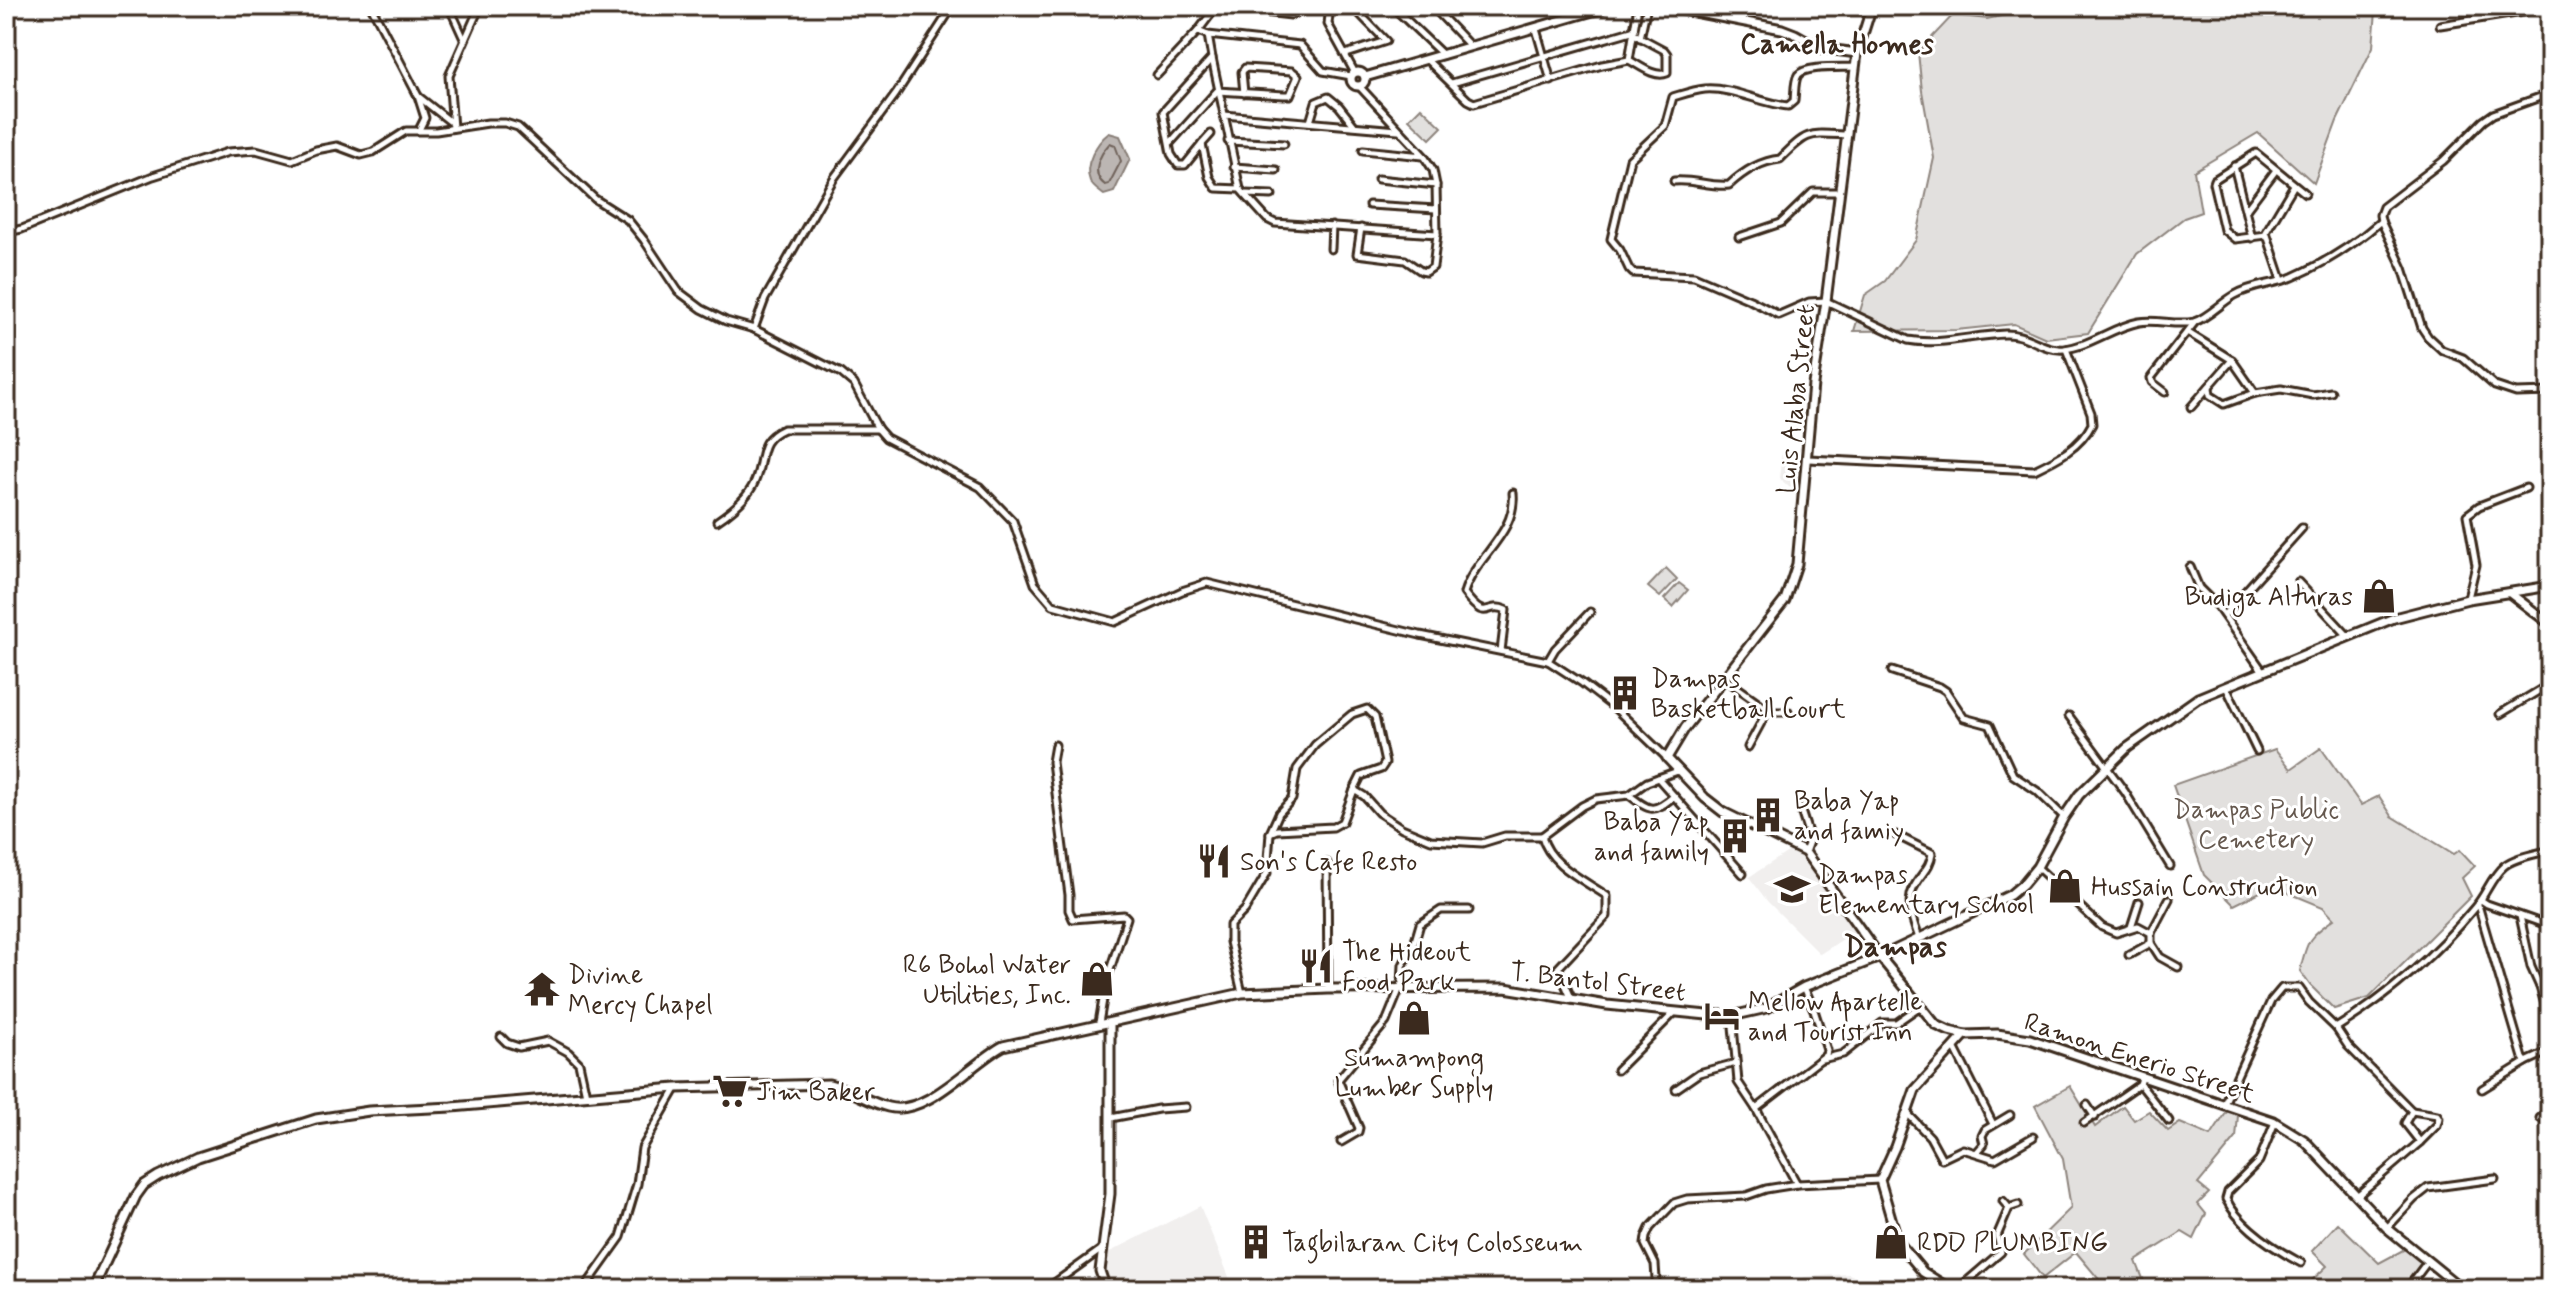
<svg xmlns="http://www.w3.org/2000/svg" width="2556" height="1295" font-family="Mynerve,sans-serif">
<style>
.built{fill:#f1efee}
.green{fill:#e2e0de;stroke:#8e857e;stroke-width:2}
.water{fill:#bcb6b3;stroke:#887e77;stroke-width:2}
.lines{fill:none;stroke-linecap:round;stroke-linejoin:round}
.shore{stroke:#6f625a;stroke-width:2}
.street-casing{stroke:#3b2a1e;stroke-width:11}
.secondary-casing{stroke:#3b2a1e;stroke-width:13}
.street{stroke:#fff;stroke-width:5}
.secondary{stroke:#fff;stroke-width:7}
.labels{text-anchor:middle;stroke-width:6;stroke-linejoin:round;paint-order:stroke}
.street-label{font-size:26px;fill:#3b2a1e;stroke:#fff}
.poi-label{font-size:26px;fill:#3b2a1e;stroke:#fff;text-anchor:start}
.park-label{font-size:26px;fill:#65584e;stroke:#fff}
.neighbourhood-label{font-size:28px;font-weight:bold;fill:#3b2a1e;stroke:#fff}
.quarter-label{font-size:30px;font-weight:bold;fill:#3b2a1e;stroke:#fff}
</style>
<rect width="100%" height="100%" fill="#fff"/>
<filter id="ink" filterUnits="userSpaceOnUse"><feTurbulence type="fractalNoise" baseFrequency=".0125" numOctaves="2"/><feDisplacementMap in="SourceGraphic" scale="16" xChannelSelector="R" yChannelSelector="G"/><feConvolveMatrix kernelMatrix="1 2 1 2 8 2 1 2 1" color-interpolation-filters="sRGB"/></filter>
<g filter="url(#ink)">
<g class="built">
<polygon points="1782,451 1803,453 1799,496 1779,478"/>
<polygon points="1791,850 1799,854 1857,930 1820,954 1768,902 1749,877"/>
<polygon points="1200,1206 1234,1289 1110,1289 1104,1271 1108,1253"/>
<polygon points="1849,1274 1882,1289 1796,1289 1804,1277"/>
</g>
<g class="green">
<polygon points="2035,6 2374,6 2376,11 2373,47 2337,121 2314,183 2258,133 2194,171 2201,212 2184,218 2137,254 2088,333 2046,338 2014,324 1956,330 1854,331 1865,295 1885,281 1916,240 1934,158 1922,91 1918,52 1953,15 1987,19 2034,9"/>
<polygon points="1421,107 1442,127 1430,139 1409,119"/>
<polygon points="1666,568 1677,579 1660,597 1648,587"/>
<polygon points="1679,583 1688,590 1673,607 1664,599"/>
<path d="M2321,748L2361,805L2379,796L2392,816L2454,854L2460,850L2475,866L2462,878L2471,896L2369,998L2334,1009L2310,985L2300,971C2307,939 2309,937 2334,919L2323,907L2272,886L2234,905L2204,875L2173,785L2275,749L2291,769Z"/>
<polygon points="2070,1086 2095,1127 2123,1106 2134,1120 2149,1111 2168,1131 2180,1123 2211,1136 2228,1110 2238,1115 2236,1138 2198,1184 2209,1193 2198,1204 2206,1214 2194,1239 2182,1232 2136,1261 2147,1289 2107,1289 2076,1252 2043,1278 2024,1254 2071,1208 2063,1159 2035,1106"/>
<polygon points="2338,1223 2379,1263 2405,1249 2423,1263 2403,1289 2307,1289 2307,1285 2327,1266 2312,1251"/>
</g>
<path class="water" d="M1109,133L1120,136L1130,159L1114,192L1104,195C1099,191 1092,187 1090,181C1083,165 1097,142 1109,133Z"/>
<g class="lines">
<path class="shore" d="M1110,143L1115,145L1121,161L1109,184L1105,185C1090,174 1099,155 1110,143Z"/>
<g class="street-casing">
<g id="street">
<polyline points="371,6 418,96 425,118 419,130"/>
<polyline points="449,6 464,39"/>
<polyline points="1330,6 1328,24 1355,73"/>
<polyline points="1392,6 1443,55"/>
<polyline points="1432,6 1470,46"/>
<polyline points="1217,7 1291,15 1296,13 1301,6"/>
<polyline points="2440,25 2523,12 2539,6"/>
<polyline points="1536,29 1551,81"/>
<polyline points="1198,31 1208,35 1300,45 1323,71 1351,76"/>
<path d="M1634,34L1664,50L1667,54V73C1655,78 1640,66 1629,60L1638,6"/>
<polyline points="1208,35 1212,58"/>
<polyline points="1640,38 1647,6"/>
<polyline points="1346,54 1386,41 1352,6"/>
<polyline points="1427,60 1468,100 1474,103 1602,65 1629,60"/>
<path d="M1855,67C1843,68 1806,65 1798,75C1794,81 1795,93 1794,101L1788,106C1760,103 1732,87 1705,89C1694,90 1683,94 1673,97L1665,126L1630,159L1611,239L1620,250L1629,269L1633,273L1694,276L1750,300L1779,315L1809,302L1826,301L1908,340C1940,346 1973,335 2005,334C2027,333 2042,351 2064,349C2090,346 2113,327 2139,322C2157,319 2177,326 2194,322C2208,318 2222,302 2235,295C2254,284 2274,285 2293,277C2325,263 2355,244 2381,221"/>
<polyline points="1157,75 1198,31 1217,6"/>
<polyline points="1452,83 1635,30"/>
<polyline points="1359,86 1424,156 1433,170 1436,185 1437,234 1433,267 1426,272 1421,271 1405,260 1357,254 1361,228"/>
<polyline points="419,97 452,123"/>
<polyline points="1224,115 1398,130"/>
<polyline points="1310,122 1316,102 1328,97 1339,106 1354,125"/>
<polyline points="453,128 449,76 480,6"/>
<polyline points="1228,141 1284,144"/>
<polyline points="1171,142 1217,91 1284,95 1290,95 1298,76 1292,71 1245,68 1242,72 1244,93"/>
<polyline points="1202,144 1211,134"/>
<polyline points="1363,150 1423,156"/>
<polyline points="2234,166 2252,238"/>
<polyline points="1234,167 1276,170"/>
<polyline points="1378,179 1436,185"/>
<path d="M1674,181C1693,179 1710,187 1729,185C1743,172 1761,161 1780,159C1808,131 1808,133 1846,135"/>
<polyline points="1240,189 1216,188 1209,177 1202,144 1185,165 1178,165 1171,154 1163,112 1212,58 1240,189 1267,219 1275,223 1437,234"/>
<polyline points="1245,194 1272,195"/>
<polyline points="1369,205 1436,209"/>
<polyline points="2246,210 2276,170"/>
<polyline points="2381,221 2403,268 2422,328 2428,337 2442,350 2463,358 2495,386 2516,393 2550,392"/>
<polyline points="2381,221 2380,215 2383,207 2443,161 2483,121 2493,114 2540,97 2550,90"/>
<polyline points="6,232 22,229 153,176 228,152 256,150 292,160 316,150 337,146 361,155 373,152 406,131 436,131 488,123 505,123 518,127 595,199 628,220 644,240 678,291 702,309 726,321 754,329 841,373 854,384 878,429 886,438 980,487 1013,521 1035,584 1053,605 1115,622 1182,591 1207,583 1420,635 1548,661 1582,683 1617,710 1667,758"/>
<polyline points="2266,235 2235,239 2224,230 2213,183 2214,180 2256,153 2305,193"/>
<polyline points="1739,237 1781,223 1813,192 1839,192"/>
<polyline points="1331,249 1332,226"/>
<polyline points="2282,280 2266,232 2294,185"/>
<polyline points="2195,322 2187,332 2232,360 2255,393 2224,404 2210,395 2209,387"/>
<polyline points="754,329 765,299 834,178 896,94 953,6"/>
<polyline points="2165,392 2152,382 2151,378 2187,332"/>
<polyline points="2255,393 2281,389 2313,395 2331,392"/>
<polyline points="2191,407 2232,360"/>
<path d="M1808,459L2034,470C2057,459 2080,448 2092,424L2091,413L2066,349"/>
<path d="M717,521C732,511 748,498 755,481C765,457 756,441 783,429H878"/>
<polyline points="2190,567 2199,588 2217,606 2262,670"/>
<polyline points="2298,582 2348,636"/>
<polyline points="2468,598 2476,565 2467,515 2479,506 2526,488"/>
<polyline points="2224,615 2302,528"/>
<path d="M1501,651L1506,610C1485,601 1488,625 1464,593C1475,556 1517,534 1513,493"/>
<polyline points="1548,661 1555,649 1590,612"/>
<polyline points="1892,671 1940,687 1946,691 1964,718 1990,725 2013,775 2037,791 2064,817"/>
<polyline points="1724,678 1772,712 1788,712"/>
<polyline points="2226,687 2257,751"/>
<polyline points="2500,714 2550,684"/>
<polyline points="2069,716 2125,792 2170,866"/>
<polyline points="1055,745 1052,762 1069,895 1069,910 1073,919 1124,915 1127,918 1106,982 1099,1023"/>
<polyline points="1748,747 1768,710"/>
<polyline points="1678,771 1658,778 1743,874"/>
<path d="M1629,795C1650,811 1653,814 1674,796"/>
<polyline points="1800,808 1810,839 1805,852"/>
<path d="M1270,833L1277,830L1333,827L1342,822L1354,790L1364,796L1379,813L1402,828L1431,840L1482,843L1505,836H1542C1549,865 1584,880 1607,896V916L1558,968L1572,1000"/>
<path d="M1896,835L1932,853C1931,866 1923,872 1917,882C1904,900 1912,919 1919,938"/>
<polyline points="1542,836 1582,806 1596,799 1629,795 1647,782 1658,778"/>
<polyline points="1327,863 1328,989"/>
<polyline points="2037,867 2102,927 2116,933 2138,926 2151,933"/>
<polyline points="2481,900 2487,904 2550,926"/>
<polyline points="2478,905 2523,1058 2526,1062 2550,1051"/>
<polyline points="2520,916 2531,967 2540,987"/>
<polyline points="2131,927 2139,902"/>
<polyline points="2151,943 2151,933 2169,899"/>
<polyline points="2129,955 2151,943 2160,957 2178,967"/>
<polyline points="2550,985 2540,987 2550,1022"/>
<polyline points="1242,993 1230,942 1230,925 1245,910 1267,873 1270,833 1279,813 1292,799 1297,769 1315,745 1352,714 1367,709 1375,717 1385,763 1381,769 1361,776 1354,790"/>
<polyline points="1732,1015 1738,1082 1756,1109 1797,1184"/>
<polyline points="2336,1028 2348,1046 2412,1111 2405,1123 2420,1142 2357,1196"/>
<polyline points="501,1037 507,1043 519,1047 548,1041 568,1052 579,1063 586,1095"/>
<polyline points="1954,1047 1993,1124"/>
<polyline points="1822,1059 1843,1054 1882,1023 1896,1023 1919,1007"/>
<polyline points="1617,1070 1675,1012"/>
<polyline points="2140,1084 2169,1121"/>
<polyline points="1676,1089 1699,1073 1736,1063"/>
<polyline points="2482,1089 2526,1062"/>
<path d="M2224,1104L2271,1001L2282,988H2299L2309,1002L2336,1028C2388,996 2436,954 2475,907C2486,895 2491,877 2504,866C2515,857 2536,854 2550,850"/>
<polyline points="2087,1105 2095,1117"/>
<polyline points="1756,1109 1826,1055 1827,1050 1814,1010 1804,987"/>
<polyline points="2412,1111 2437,1115 2439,1118 2437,1125 2420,1142"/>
<polyline points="1908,1114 1930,1137 1942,1159 1963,1149 1995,1159 2033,1137"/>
<polyline points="1111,1118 1158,1109 1186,1107"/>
<polyline points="2540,1118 2550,1120"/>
<path d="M2275,1122L2259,1161L2228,1192L2226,1199C2240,1227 2275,1249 2301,1263"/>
<polyline points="2084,1123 2140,1084 2142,1078"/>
<polyline points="1341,1142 1358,1132 1359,1128 1338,1080 1386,1022 1402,983 1403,965 1415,941 1420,924 1441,910 1469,910"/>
<polyline points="1977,1152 1984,1144 1982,1136 1985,1130 2010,1115"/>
<polyline points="2003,1201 2009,1208"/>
<polyline points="2387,1228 2414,1199 2428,1188 2495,1179"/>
<polyline points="1656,1279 1655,1264 1645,1244 1646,1237 1650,1228 1674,1203 1687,1199 1746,1196 1766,1189 1797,1184 1880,1180"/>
<polyline points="584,1289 621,1237 637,1184 642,1148 676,1089"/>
<polyline points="985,1289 988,1289"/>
<polyline points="1046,1289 1102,1249"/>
<polyline points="1356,1289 1367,1287"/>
<polyline points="1958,1289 2001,1252 1997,1236 2009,1208 2018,1205"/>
<polyline points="2407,1289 2428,1261"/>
</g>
</g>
<g class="secondary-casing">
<g id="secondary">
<polyline points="1663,6 1782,29 1795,34 1820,48 1857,53"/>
<polyline points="1872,6 1857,53 1826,301 1813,384 1797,564 1785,600 1685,728 1667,758 1705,798 1723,812 1805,852 1880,957 1936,1025 1949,1031 1965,1035 1997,1034 2030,1039 2273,1121 2304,1140 2387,1228 2462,1289"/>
<circle cx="1358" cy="79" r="7"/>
<polyline points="1365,77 1610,6"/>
<polyline points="2511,594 2550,624"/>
<path d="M93,1289L136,1196L144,1185L158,1176L198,1157L316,1119L369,1111L452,1107L676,1088L829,1084C850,1089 868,1102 888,1107C926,1117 971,1063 1003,1046L1242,993L1328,989L1505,988L1607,1005L1707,1015H1736L1767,1008L1804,987L1880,957L2010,895L2023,884L2037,867L2064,817L2079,795L2127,748L2198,698L2394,618L2468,599L2550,586"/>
<polyline points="1106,1289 1100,1271 1110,1194 1110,1023"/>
<polyline points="1950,1289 1923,1272 1898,1242 1880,1180 1895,1147 1915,1090 1965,1035"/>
</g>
</g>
<use href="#street" class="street"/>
<use href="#secondary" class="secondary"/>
</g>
</g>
<defs>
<g id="shop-bare" transform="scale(2.76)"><path d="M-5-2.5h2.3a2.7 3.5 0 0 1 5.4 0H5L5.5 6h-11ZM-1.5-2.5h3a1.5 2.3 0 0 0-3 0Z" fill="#3b2a1e" stroke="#fff" stroke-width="2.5" paint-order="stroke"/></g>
<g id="building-bare" transform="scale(2.76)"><path d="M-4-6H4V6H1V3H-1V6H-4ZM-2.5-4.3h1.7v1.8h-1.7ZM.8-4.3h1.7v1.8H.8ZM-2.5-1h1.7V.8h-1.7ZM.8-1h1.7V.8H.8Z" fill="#3b2a1e" stroke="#fff" stroke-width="2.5" paint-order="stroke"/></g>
<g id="restaurant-bare" transform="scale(2.76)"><path d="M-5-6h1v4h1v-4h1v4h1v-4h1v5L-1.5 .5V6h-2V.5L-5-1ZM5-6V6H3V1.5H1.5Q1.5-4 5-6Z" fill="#3b2a1e" stroke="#fff" stroke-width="2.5" paint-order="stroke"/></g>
<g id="school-bare" transform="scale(2.76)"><path d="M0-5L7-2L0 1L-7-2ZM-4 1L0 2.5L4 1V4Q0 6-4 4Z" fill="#3b2a1e" stroke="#fff" stroke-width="2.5" paint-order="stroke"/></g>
<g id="temple-bare" transform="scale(2.76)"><path d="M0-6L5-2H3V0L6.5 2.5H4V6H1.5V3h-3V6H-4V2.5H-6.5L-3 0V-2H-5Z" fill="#3b2a1e" stroke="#fff" stroke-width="2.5" paint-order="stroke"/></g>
<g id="hotel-bare" transform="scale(2.76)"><path d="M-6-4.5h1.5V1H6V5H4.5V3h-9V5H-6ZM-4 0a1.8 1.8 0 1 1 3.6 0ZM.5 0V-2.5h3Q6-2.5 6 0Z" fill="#3b2a1e" stroke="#fff" stroke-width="2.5" paint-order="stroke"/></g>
<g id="supermarket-bare" transform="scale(2.76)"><path d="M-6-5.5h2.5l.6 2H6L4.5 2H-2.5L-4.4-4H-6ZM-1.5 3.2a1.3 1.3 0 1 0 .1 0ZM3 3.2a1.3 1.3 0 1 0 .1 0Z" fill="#3b2a1e" stroke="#fff" stroke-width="2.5" paint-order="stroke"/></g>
</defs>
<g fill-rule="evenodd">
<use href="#shop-bare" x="2379" y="596"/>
<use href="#building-bare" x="1625" y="693"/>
<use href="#building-bare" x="1768" y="815"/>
<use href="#building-bare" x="1735" y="836"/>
<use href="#restaurant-bare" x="1214" y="861"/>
<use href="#shop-bare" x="2065" y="886"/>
<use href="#school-bare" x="1792" y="889"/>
<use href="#restaurant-bare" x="1316" y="966"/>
<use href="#shop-bare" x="1097" y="979"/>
<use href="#temple-bare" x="542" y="989"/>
<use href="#hotel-bare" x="1722" y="1016"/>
<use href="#shop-bare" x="1414" y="1018"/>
<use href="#supermarket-bare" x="730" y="1091"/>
<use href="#building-bare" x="1256" y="1242"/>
<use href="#shop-bare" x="1891" y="1242"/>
</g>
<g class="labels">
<g class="street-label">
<text transform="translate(1795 399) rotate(-84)" y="9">Luis Alaba Street</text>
<text transform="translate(1598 981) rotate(7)" y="9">T. Bantol Street</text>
<text transform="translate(2140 1057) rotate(18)" y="9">Ramon Enerio Street</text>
</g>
<g class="poi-label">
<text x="2353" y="605" text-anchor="end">Budiga Alturas</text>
<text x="1651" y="687">Dampas<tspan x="1651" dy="30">Basketball Court</tspan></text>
<text x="1794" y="809">Baba Yap<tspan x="1794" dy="30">and famiy</tspan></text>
<text x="1709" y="830" text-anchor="end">Baba Yap<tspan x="1709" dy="30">and family</tspan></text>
<text x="1240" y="870">Son's Cafe Resto</text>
<text x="1818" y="883">Dampas<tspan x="1818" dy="30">Elementary School</tspan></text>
<text x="2091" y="895">Hussain Construction</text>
<text x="1342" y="960">The Hideout<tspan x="1342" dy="30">Food Park</tspan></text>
<text x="1071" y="973" text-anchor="end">R6 Bohol Water<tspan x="1071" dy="30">Utilities, Inc.</tspan></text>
<text x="568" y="983">Divine<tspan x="568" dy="30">Mercy Chapel</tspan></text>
<text x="1748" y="1010">Mellow Apartelle<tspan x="1748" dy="30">and Tourist Inn</tspan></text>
<text x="1414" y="1066" text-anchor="middle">Sumampong<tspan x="1414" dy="30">Lumber Supply</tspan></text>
<text x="756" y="1100">Jim Baker</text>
<text x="1282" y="1251">Tagbilaran City Colosseum</text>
<text x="1917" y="1251">RDD PLUMBING</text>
</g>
<g class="park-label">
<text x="2256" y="818">Dampas Public<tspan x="2256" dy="30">Cemetery</tspan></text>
</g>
<g class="neighbourhood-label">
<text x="1837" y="53">Camella Homes</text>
</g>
<g class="quarter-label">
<text x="1895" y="956">Dampas</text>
</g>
</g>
<rect width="2556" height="1295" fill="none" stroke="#fff" stroke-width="32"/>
<rect x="16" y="16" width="2524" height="1263" fill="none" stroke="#3b2a1e" stroke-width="3" filter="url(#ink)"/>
</svg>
